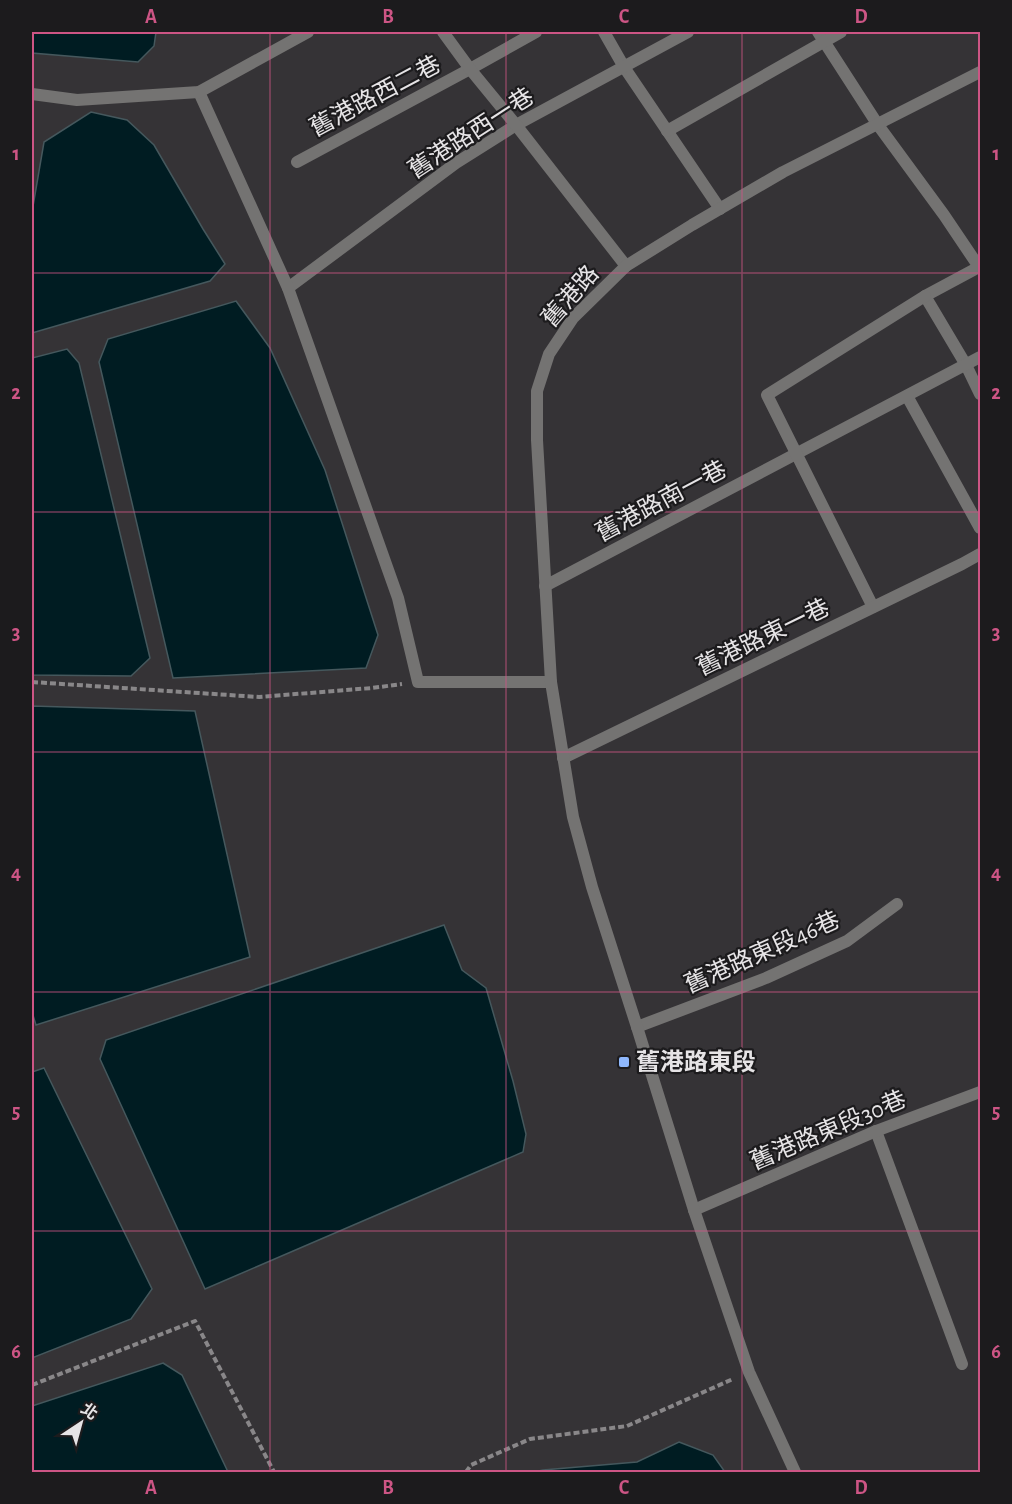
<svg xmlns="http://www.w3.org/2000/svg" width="1012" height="1504" font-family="'Alegreya Sans','Noto Sans TC',sans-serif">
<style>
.water{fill:#001c22;stroke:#45585d;stroke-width:1.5}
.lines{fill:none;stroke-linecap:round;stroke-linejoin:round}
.path{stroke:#898789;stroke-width:4;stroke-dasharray:6 3;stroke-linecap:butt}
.service{stroke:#747372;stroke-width:12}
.minor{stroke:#747372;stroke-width:12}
.tertiary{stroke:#747372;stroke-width:12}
.grid{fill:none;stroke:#cd5585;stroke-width:1.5;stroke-opacity:0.55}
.poi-dot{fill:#8fb8fd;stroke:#1c1b1d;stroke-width:2}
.labels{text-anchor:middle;stroke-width:4.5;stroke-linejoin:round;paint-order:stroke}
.street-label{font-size:24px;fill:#e6e4e6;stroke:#1c1b1d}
.poi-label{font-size:24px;font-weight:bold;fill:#e6e4e6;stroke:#1c1b1d;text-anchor:start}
.neatline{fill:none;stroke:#cd5585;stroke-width:2}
.grid-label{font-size:20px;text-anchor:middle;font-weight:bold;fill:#cd5585}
</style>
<rect width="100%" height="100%" fill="#353336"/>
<g class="water">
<polygon points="32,32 156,32 154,46 138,62 32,53"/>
<polygon points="91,112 127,120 154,145 203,229 225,264 210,281 32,333 32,212 44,142"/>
<polygon points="236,301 270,348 325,470 378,635 366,668 173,678 99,362 108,339"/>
<polygon points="67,349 79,363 150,658 131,676 32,675 32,358"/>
<polygon points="32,706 195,711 250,957 36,1025 32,1012"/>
<polygon points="444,925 462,970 486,988 513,1081 526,1134 523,1152 205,1289 100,1059 106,1040"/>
<polygon points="44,1068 152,1289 131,1319 32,1358 32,1072"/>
<polygon points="163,1363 182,1375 228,1472 32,1472 32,1406"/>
<polygon points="679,1442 713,1455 725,1472 534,1472 543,1470 637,1462"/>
</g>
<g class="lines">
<g class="path">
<polyline points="32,682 259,697 372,688 402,684"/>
<polyline points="32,1385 195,1321 274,1472"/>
<polyline points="466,1472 471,1465 530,1439 627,1426 733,1379"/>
</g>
<g class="service">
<polyline points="604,32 624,67 720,209"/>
<polyline points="818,32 878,125 944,215 979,267 925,296 966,365 980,394"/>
<polyline points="667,131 841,32"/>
<polyline points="297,162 470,69 536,32"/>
<polyline points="288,288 456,163 516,125 688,32"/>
<polyline points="907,396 980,528"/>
<polyline points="545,586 980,357"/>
<polyline points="873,607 767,395 925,296"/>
</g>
<g class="minor">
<polyline points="443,32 470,69 516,125 626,266"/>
<polyline points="199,92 288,288 398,598 418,682 551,682"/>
<polyline points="32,94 77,100 199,92 308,32"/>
<polyline points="563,758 962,564 980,554"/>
<polyline points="637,1027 766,978 847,941 897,904"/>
<polyline points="876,1131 962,1364"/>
<polyline points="694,1210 876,1131 980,1092"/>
</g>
<polyline class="tertiary" points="795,1472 749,1372 694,1210 637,1027 592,887 573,817 551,682 537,440 537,391 549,354 573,318 626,266 692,225 783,172 980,72"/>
</g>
<path class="grid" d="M270,32V1472M506,32V1472M742,32V1472M32,273H980M32,512H980M32,752H980M32,992H980M32,1231H980"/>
<rect class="poi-dot" x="618" y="1056" width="12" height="12" rx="3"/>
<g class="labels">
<g class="street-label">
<text transform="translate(375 96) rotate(-28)" y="8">舊港路西二巷</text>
<text transform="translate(471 133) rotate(-33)" y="8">舊港路西一巷</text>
<text transform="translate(570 296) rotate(-49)" y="8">舊港路</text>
<text transform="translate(661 501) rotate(-28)" y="8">舊港路南一巷</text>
<text transform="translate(763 637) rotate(-26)" y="8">舊港路東一巷</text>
<text transform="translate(762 952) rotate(-24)" y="8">舊港路東段46巷</text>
<text transform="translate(828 1130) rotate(-23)" y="8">舊港路東段30巷</text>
</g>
<g class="poi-label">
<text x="636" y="1070">舊港路東段</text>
</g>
</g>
<rect width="1012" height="1504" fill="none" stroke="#1c1b1d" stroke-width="66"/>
<g transform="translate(81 1423) rotate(36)" stroke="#1c1b1d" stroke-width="4.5" paint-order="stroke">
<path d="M0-4.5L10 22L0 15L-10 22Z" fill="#e6e4e6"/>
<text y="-9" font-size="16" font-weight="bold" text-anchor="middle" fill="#e6e4e6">北</text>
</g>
<rect x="33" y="33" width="946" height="1438" class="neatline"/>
<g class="grid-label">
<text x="151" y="23">A</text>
<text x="388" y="23">B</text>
<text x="624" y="23">C</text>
<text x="861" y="23">D</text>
<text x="16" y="160">1</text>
<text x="996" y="160">1</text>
<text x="16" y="399">2</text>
<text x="996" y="399">2</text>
<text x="16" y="639">3</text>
<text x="996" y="639">3</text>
<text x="16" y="879">4</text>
<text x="996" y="879">4</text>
<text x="16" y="1118">5</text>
<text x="996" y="1118">5</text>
<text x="16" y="1358">6</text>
<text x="996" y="1358">6</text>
<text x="151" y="1494">A</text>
<text x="388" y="1494">B</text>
<text x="624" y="1494">C</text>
<text x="861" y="1494">D</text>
</g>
</svg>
